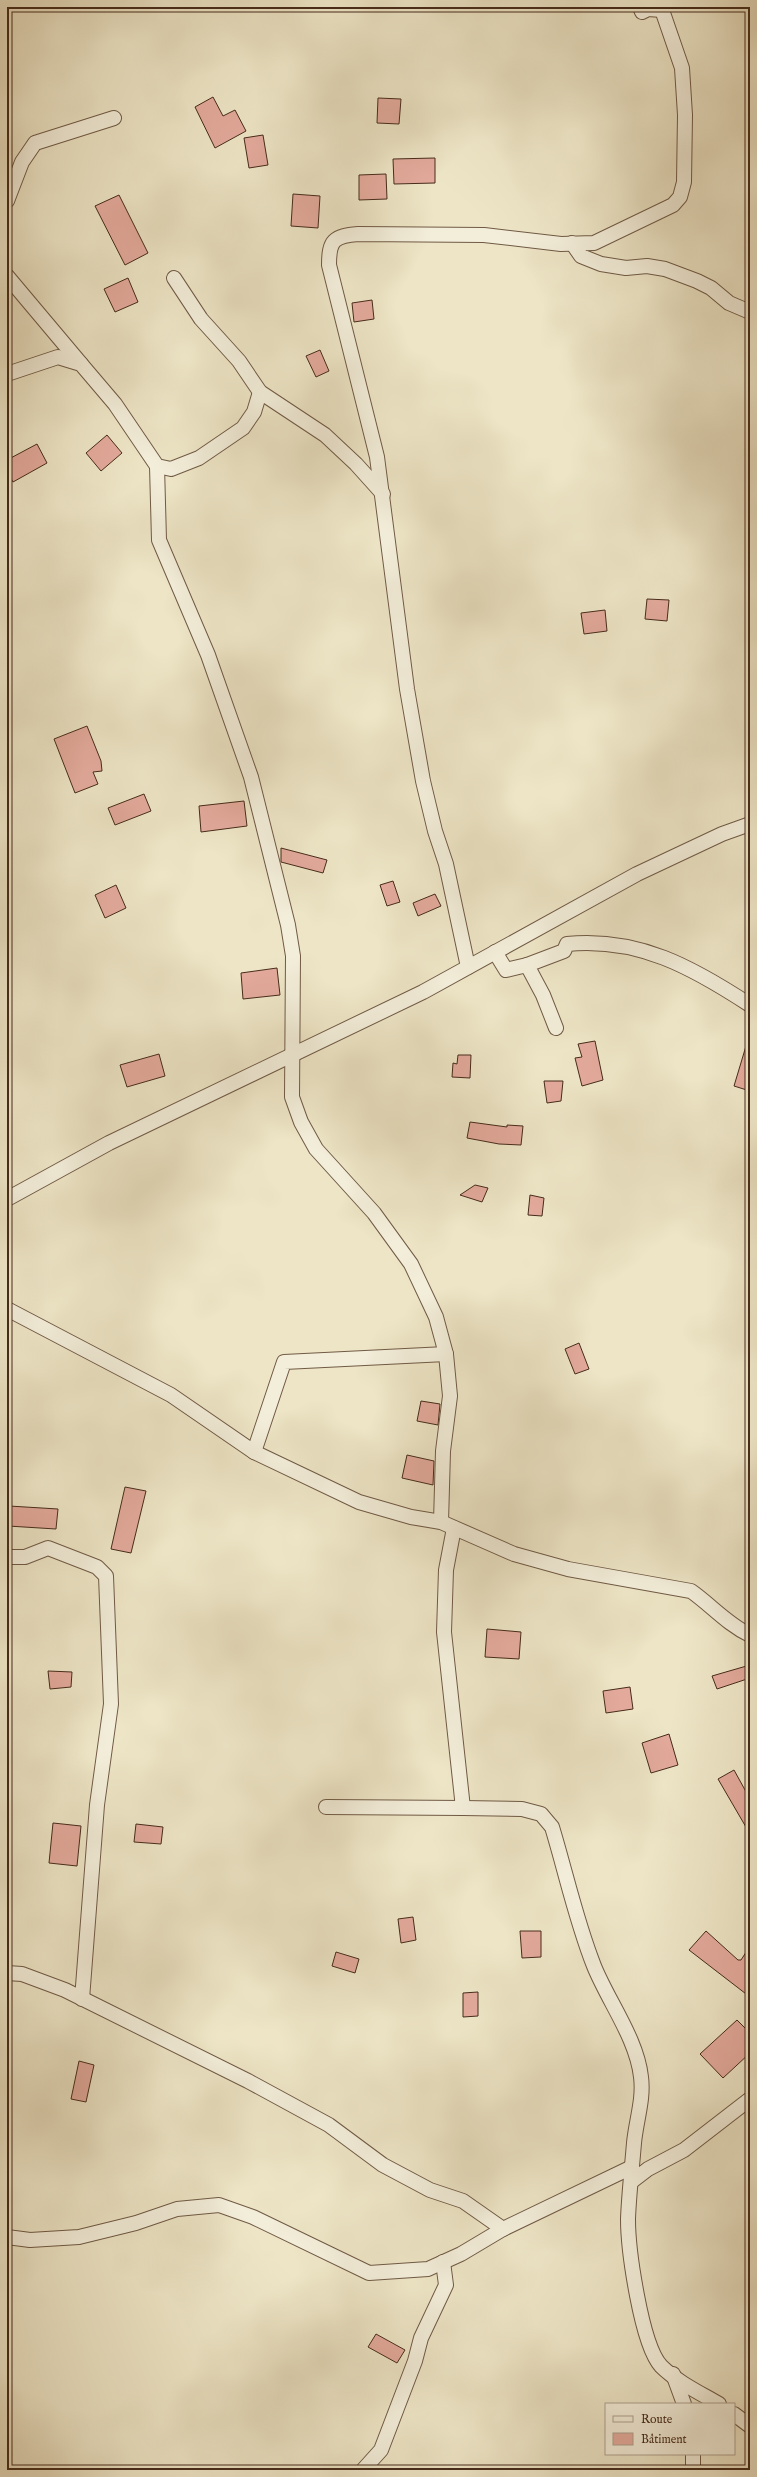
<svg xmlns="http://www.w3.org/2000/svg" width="757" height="2477" font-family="'IM FELL English',serif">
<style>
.building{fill:#e3aa9c;stroke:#462b1a}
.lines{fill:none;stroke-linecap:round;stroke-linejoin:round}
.minor-casing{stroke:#705a45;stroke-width:16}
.minor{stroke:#f3eeda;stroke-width:14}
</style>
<rect width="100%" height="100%" fill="#ede5c6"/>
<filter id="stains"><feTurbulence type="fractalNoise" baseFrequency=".005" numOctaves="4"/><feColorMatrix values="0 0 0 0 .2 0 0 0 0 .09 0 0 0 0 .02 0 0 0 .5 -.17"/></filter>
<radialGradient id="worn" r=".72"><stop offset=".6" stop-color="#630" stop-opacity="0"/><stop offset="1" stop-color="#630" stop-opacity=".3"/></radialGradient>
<g class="building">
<polygon points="213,97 223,116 235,110 246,131 215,148 195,107"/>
<polygon points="378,98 401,99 399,124 377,123"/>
<polygon points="263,135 268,165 249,168 244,138"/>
<polygon points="435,158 435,183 394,184 393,159"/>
<polygon points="386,174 387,199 359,200 359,175"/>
<polygon points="293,194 320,196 318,228 291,226"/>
<polygon points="119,195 148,253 125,265 95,206"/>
<polygon points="128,278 138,302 115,312 104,289"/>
<polygon points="372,300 374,319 354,322 352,303"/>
<polygon points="320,350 329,371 316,377 306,356"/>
<polygon points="107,435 122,453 101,471 86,453"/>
<polygon points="37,444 47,463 13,482 7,471 7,460"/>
<polygon points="647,599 669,600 667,621 645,619"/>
<polygon points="605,610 607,631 584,634 581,613"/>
<polygon points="87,726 101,761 102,771 93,772 98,784 75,793 54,739"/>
<polygon points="144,794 151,811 115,825 108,808"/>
<polygon points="244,801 247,826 201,832 199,806"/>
<polygon points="281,848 327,860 323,873 281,862"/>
<polygon points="393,881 400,902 387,906 380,885"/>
<polygon points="116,885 126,908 105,918 95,895"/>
<polygon points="435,894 441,906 418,916 413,903"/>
<polygon points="277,968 280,995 243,999 241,973"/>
<polygon points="595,1041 603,1080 582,1086 575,1058 582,1057 578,1044"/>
<polygon points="746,1046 750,1046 750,1091 734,1086"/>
<polygon points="159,1054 165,1076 127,1087 120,1065"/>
<polygon points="458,1055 471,1055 470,1078 452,1077 453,1063 457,1064"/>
<polygon points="544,1081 563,1081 561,1101 547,1103"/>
<polygon points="470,1122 507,1127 507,1125 523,1126 521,1145 499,1144 467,1138"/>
<polygon points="475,1185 488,1188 482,1202 460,1195"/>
<polygon points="530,1195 544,1198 542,1216 528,1215"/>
<polygon points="579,1343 589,1369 575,1374 565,1349"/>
<polygon points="421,1401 440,1404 438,1425 417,1421"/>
<polygon points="407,1455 434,1461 433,1485 402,1478"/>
<polygon points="125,1487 146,1491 131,1553 111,1549"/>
<polygon points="9,1506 58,1509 56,1529 8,1526"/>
<polygon points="487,1629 521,1632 519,1659 485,1657"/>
<polygon points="750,1665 750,1678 717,1689 712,1676"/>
<polygon points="48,1671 72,1672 71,1687 50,1689"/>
<polygon points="630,1687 633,1709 606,1713 603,1691"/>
<polygon points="669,1734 678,1765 651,1773 642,1743"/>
<polygon points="734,1770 750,1799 750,1834 718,1779"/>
<polygon points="53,1823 81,1826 77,1866 49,1863"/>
<polygon points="136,1824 163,1827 161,1844 134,1842"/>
<polygon points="413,1917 416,1940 401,1943 398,1919"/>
<polygon points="520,1931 541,1931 541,1957 522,1958"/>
<polygon points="706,1931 738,1960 741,1960 750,1946 750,1997 689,1950"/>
<polygon points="336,1952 359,1959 355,1973 332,1966"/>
<polygon points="478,1992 478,2016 463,2017 463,1993"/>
<polygon points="737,2020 750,2033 750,2053 723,2078 700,2054"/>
<polygon points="79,2061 94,2065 86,2102 71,2099"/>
<polygon points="376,2334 405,2350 397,2363 368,2347"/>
</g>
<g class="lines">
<g class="minor-casing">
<g id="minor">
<polyline points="640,7 642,12 648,9 662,10"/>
<polyline points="7,201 22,162 35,143 114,118"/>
<polyline points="572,243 581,256 601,264 626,268 647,266 665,269 697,281 711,288 729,303 750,312"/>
<polyline points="7,276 81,364"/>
<polyline points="174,278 201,319 239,361 260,392 325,435 356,464 383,494"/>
<polyline points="7,374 58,357 81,364 115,404 157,466 171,469 199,458 243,428 254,412 260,392"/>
<polyline points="157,466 159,540 208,655 251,777 288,925 293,956 292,1097 301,1122 316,1149 374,1213 411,1264 436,1317 446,1354 450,1396 443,1451 441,1522"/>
<polyline points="495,952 506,970 527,965 543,995 556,1028"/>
<path d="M527,965L564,951L567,944C638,937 692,967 750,1005"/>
<path d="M468,967L446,864L435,831L423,781L407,689L377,457L329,265C329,240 334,236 358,234L484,235L561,244L594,243L673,205L680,197L684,182L685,115L682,68L661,7"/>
<polyline points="7,1199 109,1143 423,992 637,874 722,834 750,824"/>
<path d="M7,1309L171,1395L254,1452L359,1502L411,1517L441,1522L514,1554L568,1569L691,1591C711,1605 727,1624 750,1635"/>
<polyline points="254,1452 284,1362 446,1354"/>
<polyline points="7,1557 25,1557 48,1548 97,1567 106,1576 111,1704 97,1805 82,1999"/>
<polyline points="326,1807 463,1808 444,1632 446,1570 454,1528"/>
<path d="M463,1808L522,1809L541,1814L552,1827C566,1873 576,1921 594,1966C608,2001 637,2039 641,2077C644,2099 636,2121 634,2143C632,2168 629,2193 628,2219C628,2249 641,2344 661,2366C677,2382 700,2393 719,2404"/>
<polyline points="7,1973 22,1974 65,1990 248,2081 329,2125 383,2165 430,2190 463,2201 503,2229"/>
<polyline points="631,2182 648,2169 684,2150 750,2099"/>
<polyline points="7,2237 30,2240 79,2237 136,2223 177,2209 219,2205 253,2217 369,2273 428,2269 461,2254 503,2229 632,2167"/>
<polyline points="673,2374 684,2404"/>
<polyline points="734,2414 750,2426"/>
<polyline points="363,2470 381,2450 415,2361 421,2338 446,2285 443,2262"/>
<polyline points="693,2470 693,2454"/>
</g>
</g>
<use href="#minor" class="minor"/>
</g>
<rect width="757" height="2477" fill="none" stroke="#ede5c6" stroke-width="24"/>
<rect x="8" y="8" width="741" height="2461" fill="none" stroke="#462b1a" stroke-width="2"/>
<rect x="12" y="12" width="733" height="2453" fill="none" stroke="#462b1a"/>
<rect x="605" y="2403" width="130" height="52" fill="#f3eeda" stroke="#aea08d"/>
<rect x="613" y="2416" width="20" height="6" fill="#f3eeda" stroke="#aea08d"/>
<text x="641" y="2423" font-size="12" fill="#462b1a">Route</text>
<rect x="613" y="2433" width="20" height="12" fill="#e3aa9c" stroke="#aea08d"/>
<text x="641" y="2443" font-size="12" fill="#462b1a">Bâtiment</text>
<rect width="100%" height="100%" filter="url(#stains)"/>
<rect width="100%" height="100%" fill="url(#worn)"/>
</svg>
